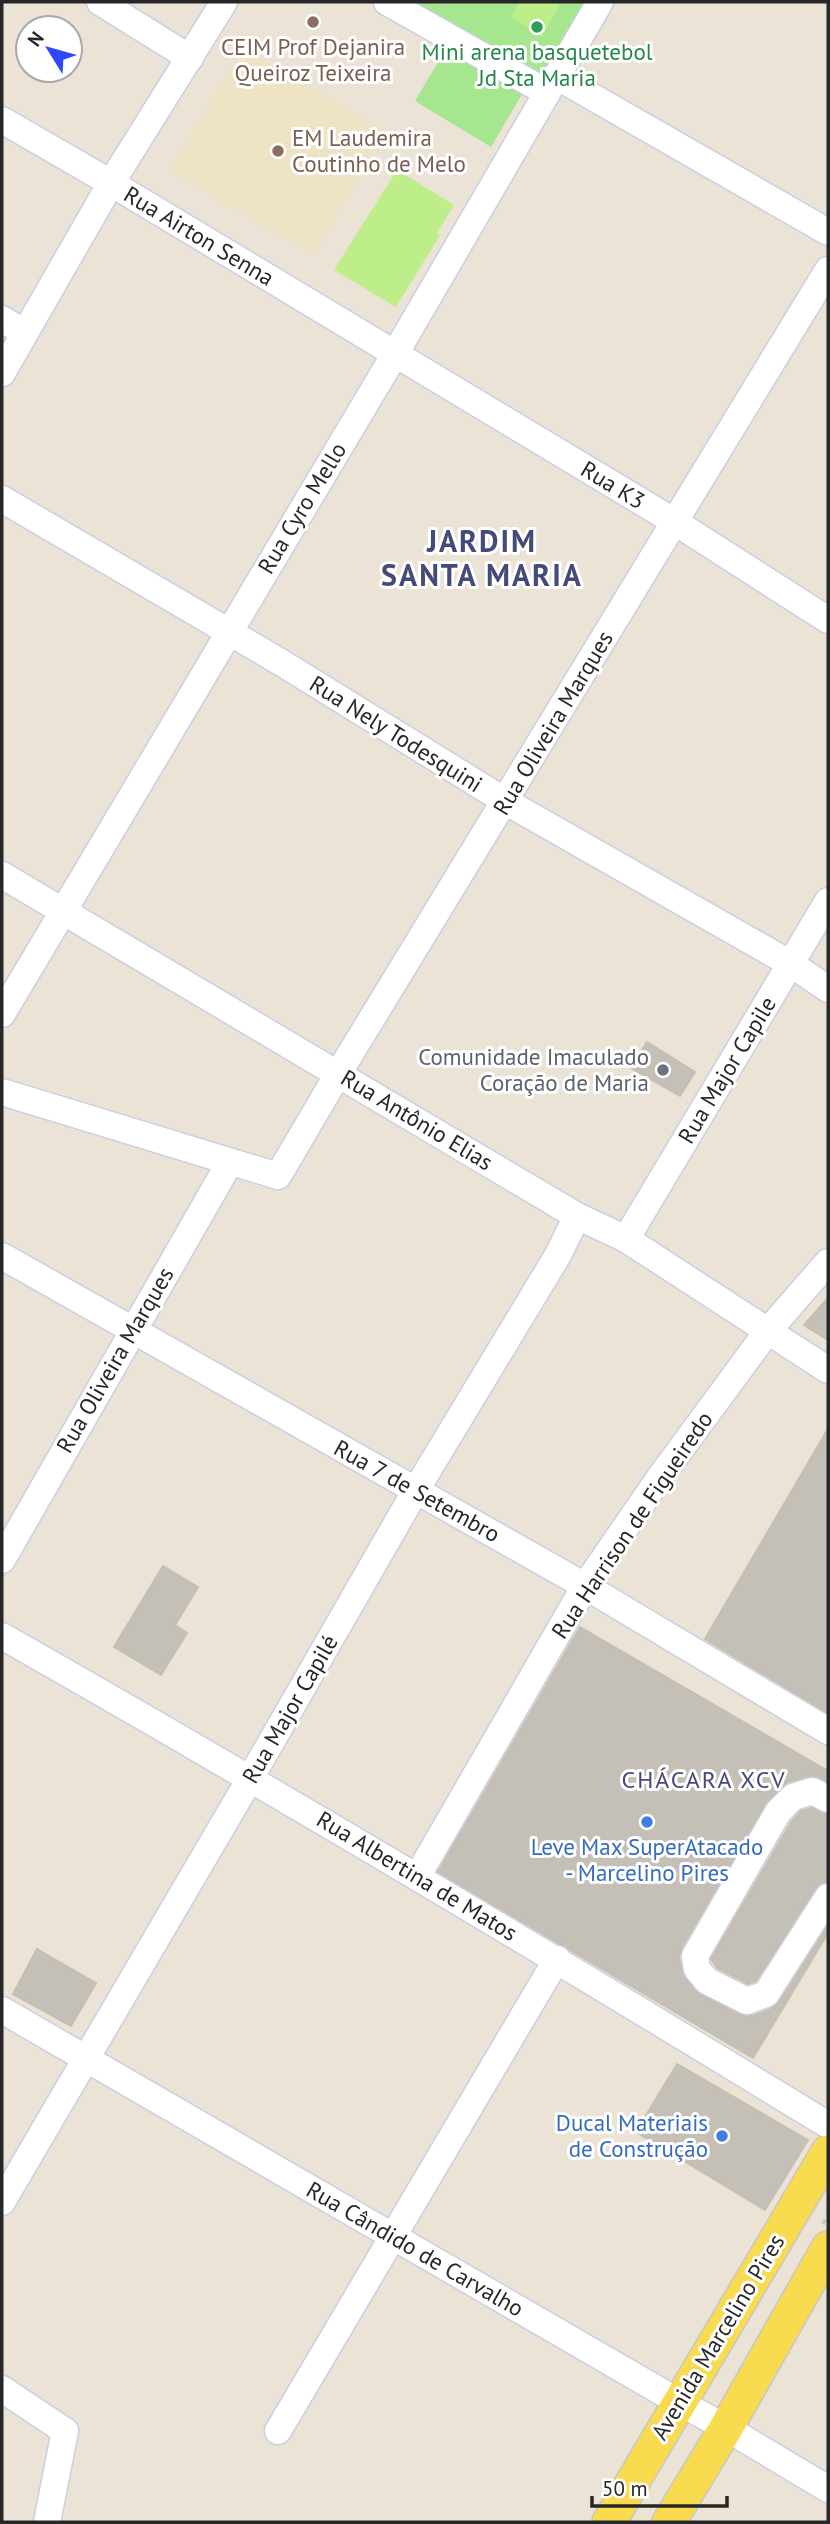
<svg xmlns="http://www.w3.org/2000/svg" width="830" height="2524" font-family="'PT Sans',sans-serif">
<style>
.education{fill:#eee3c4}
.green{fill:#a6e68e}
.pitch{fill:#bdee89}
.building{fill:#c5c0b7;stroke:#c5bfb1;stroke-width:2}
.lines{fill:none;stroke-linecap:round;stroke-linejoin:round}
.minor-casing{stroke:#cccee1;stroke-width:29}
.major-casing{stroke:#c7c7c7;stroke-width:36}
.path{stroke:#c7c7c7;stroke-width:3.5;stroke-dasharray:5 3.5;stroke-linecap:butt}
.minor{stroke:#fff;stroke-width:26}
.major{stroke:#f8db4e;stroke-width:33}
.education-dot{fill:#8d6e63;stroke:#fff;stroke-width:2.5}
.leisure-dot{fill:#2e9e5b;stroke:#fff;stroke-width:2.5}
.worship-dot{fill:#6b7280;stroke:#fff;stroke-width:2.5}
.shop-dot{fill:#3f7fe0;stroke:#fff;stroke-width:2.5}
.labels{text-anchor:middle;stroke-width:6;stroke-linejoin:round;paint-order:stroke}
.education-label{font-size:23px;fill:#785e54;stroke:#fff}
.leisure-label{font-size:23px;fill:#27864d;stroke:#fff}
.street-label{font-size:23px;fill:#272727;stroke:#fff}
.worship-label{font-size:23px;fill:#5b616d;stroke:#fff;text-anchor:end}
.shop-label{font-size:23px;fill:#366cbe;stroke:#fff}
.neighbourhood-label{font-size:24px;letter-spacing:2px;fill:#454b79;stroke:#fff}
.district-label{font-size:30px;font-weight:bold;letter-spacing:2px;fill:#454b79;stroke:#fff}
</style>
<rect width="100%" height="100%" fill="#ebe3d6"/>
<polygon class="education" points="242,48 386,131 314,255 170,172"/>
<g class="green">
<polygon points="404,2 584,2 538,80"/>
<polygon points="449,44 525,89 491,147 415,101"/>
</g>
<g class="pitch">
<polygon points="519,2 561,2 542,37 511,17"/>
<polygon points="397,170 454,205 437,233 440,235 396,307 334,270"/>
</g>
<g class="building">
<polygon points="647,1042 695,1072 680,1096 631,1068"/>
<polygon points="828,1298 828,1340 804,1325"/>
<polygon points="828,1429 828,1713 705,1639"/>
<polygon points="163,1566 198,1587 175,1625 187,1633 161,1675 114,1647"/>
<polygon points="580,1627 828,1771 828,1782 819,1777 808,1776 788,1782 767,1801 681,1949 679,1958 682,1972 695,1991 740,2015 752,2016 771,2009 779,2002 828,1926 828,1933 753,2058 438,1872"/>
<polygon points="811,1808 828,1815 828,1881 820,1883 815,1889 756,1981 748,1984 717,1968 711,1959 791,1822 801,1811"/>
<polygon points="37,1949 96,1983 71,2026 13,1994"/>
<polygon points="677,2064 808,2140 765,2210 636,2132"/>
</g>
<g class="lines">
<g class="minor-casing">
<g id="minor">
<polyline points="100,2 190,58"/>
<polyline points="387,2 546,92"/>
<polyline points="556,76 828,232"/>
<polyline points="2,120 111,183 675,522 828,620"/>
<polyline points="2,319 25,333"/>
<polyline points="2,373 111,183 224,2"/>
<polyline points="2,499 282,663 505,801 791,964 828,989"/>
<polyline points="2,875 577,1216 626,1239 828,1370"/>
<polyline points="2,1014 395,354 600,2"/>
<polyline points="2,1092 278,1176 338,1074 828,270"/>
<polyline points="626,1239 828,901"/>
<polyline points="2,1256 585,1586 828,1731"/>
<polyline points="2,1560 230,1162"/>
<path d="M2,1636C280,1794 555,1958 828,2125"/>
<polyline points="828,1799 812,1791 793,1797 778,1812 695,1956 697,1969 707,1981 747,2001 766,1994 828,1897"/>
<polyline points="417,1877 585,1586 658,1480 767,1332 828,1262"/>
<polyline points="2,2010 679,2402 726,2428 828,2489"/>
<polyline points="2,2202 251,1777 416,1490 558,1255 577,1216"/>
<polyline points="2,2389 65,2431 47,2522"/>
<polyline points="278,2431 557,1959"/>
</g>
</g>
<g class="major-casing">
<g id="major">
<polyline points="609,2522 828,2152"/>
<polyline points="669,2522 726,2428 828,2248"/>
</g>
</g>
<polyline class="path" points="823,2224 828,2215"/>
<use href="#minor" class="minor"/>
<use href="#major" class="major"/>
</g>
<g class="education-dot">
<circle cx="313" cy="22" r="7"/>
<circle cx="278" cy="151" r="7"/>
</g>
<circle class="leisure-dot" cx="537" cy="27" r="7"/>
<circle class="worship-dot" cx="663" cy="1070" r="7"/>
<g class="shop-dot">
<circle cx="647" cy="1822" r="7"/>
<circle cx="722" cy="2136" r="7"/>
</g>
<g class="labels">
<g class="education-label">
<text x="313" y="55">CEIM Prof Dejanira<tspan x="313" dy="26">Queiroz Teixeira</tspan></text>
<text x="292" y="146" text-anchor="start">EM Laudemira<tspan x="292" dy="26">Coutinho de Melo</tspan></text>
</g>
<g class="leisure-label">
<text x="537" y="60">Mini arena basquetebol<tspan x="537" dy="26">Jd Sta Maria</tspan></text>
</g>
<g class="street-label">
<text transform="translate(199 236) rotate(31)" y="8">Rua Airton Senna</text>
<text transform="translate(613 485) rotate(31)" y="8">Rua K3</text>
<text transform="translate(302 508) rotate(-59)" y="8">Rua Cyro Mello</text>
<text transform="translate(553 723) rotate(-59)" y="8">Rua Oliveira Marques</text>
<text transform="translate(396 734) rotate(32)" y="8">Rua Nely Todesquini</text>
<text transform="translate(727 1070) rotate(-59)" y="8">Rua Major Capile</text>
<text transform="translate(417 1120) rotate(31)" y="8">Rua Antônio Elias</text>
<text transform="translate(115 1360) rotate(-60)" y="8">Rua Oliveira Marques</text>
<text transform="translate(417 1491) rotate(29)" y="8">Rua 7 de Setembro</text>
<text transform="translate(632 1525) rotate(-56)" y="8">Rua Harrison de Figueiredo</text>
<text transform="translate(290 1709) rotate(-60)" y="8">Rua Major Capilé</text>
<text transform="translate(417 1876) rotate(31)" y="8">Rua Albertina de Matos</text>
<text transform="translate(415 2249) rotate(30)" y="8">Rua Cândido de Carvalho</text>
<text transform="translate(718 2337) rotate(-59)" y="8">Avenida Marcelino Pires</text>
</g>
<g class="worship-label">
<text x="649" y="1065">Comunidade Imaculado<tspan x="649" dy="26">Coração de Maria</tspan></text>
</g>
<g class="shop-label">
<text x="647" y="1855">Leve Max SuperAtacado<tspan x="647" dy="26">- Marcelino Pires</tspan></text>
<text x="708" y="2131" text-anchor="end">Ducal Materiais<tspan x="708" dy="26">de Construção</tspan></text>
</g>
<g class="neighbourhood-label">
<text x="704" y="1788">CHÁCARA XCV</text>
</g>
<g class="district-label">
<text x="482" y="552">JARDIM<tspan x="482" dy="34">SANTA MARIA</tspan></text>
</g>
</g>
<rect width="830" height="2524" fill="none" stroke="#272727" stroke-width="7"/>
<g transform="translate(49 49) rotate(307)"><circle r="33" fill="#ffffff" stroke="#a9a9a9" stroke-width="2"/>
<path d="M0-5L12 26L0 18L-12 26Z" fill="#2f48ff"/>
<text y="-10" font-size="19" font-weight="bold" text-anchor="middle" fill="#272727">N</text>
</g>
<path d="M592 2496v10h135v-10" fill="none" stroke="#272727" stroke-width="3.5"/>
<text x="602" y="2496" font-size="21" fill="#272727" stroke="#ffffff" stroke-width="5" paint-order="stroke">50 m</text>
</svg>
